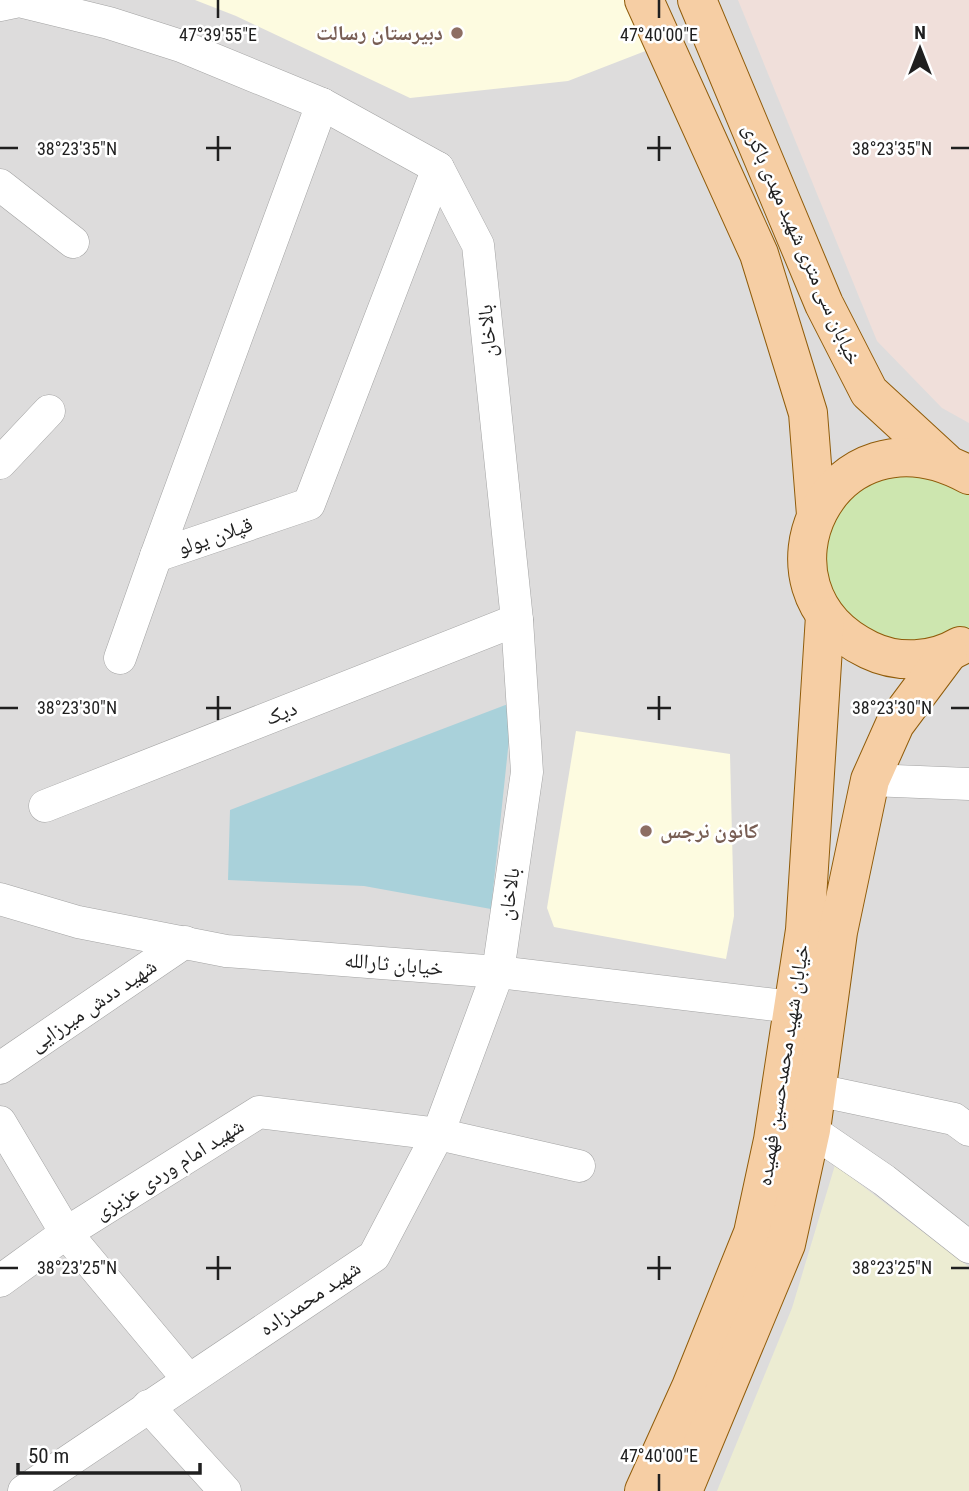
<svg xmlns="http://www.w3.org/2000/svg" width="969" height="1491" font-family="'Roboto Condensed','Noto Naskh Arabic',sans-serif">
<style>
.residential{fill:#dddcdc}
.education{fill:#fdfbe0}
.military{fill:#f0dfda}
.farmland{fill:#ececd2}
.grass{fill:#cde6af}
.water{fill:#a9d1da}
.lines{fill:none;stroke-linecap:round;stroke-linejoin:round}
.minor-casing{stroke:#a3a3a3;stroke-width:33}
.major-casing{stroke:#905c0a;stroke-width:40}
.minor{stroke:#fff;stroke-width:32}
.major{stroke:#f6cea4;stroke-width:38}
.ticks{fill:none;stroke:#1f1f1f;stroke-width:2.5}
.education-dot{fill:#8d6e63;stroke:#fff;stroke-width:2.5}
.labels{text-anchor:middle;stroke-width:5;stroke-linejoin:round;paint-order:stroke}
.education-label{font-size:21px;font-weight:bold;fill:#785e54;stroke:#fff;text-anchor:end}
.street-label{font-size:21px;fill:#1f1f1f;stroke:#fff}
.ticks-label{font-size:18px;text-anchor:middle;fill:#1f1f1f;stroke:#fff;stroke-width:5;stroke-linejoin:round;paint-order:stroke}
</style>
<rect width="100%" height="100%" fill="#efebe6"/>
<rect class="residential" x="0" y="0" width="969" height="1491"/>
<g class="education">
<polygon points="195,0 629,0 648,50 568,81 410,98 236,16"/>
<polygon points="576,731 730,754 734,916 726,959 554,927 547,908"/>
</g>
<polygon class="military" points="738,0 969,0 969,423 942,408 877,341"/>
<polygon class="farmland" points="835,1165 969,1267 969,1491 717,1491 792,1308"/>
<polygon class="grass" points="888,470 969,489 969,627 964,632 910,649 856,631 824,584 825,528 839,502"/>
<polygon class="water" points="513,702 491,909 364,886 228,880 230,810"/>
<g class="lines">
<g class="minor-casing">
<g id="minor">
<polyline points="0,5 19,1 109,23 181,46 322,104 438,168 478,245 517,620 527,772 498,972 438,1134 374,1256 24,1491"/>
<polyline points="322,104 156,556 309,504 438,168"/>
<polyline points="0,185 73,242"/>
<polyline points="0,463 49,411"/>
<polyline points="120,658 156,556"/>
<polyline points="870,780 969,784"/>
<polyline points="45,806 517,620"/>
<polyline points="0,899 78,922 226,951 498,972 793,1007"/>
<polyline points="0,1068 185,942"/>
<polyline points="817,1090 954,1119 969,1130"/>
<polyline points="0,1122 66,1233 188,1379"/>
<polyline points="811,1130 884,1180 969,1247"/>
<polyline points="0,1281 66,1233 259,1112 438,1134 579,1166"/>
<polyline points="148,1406 225,1491"/>
</g>
</g>
<g class="major-casing">
<g id="major">
<polyline points="644,0 759,254 808,413 816,515"/>
<polyline points="697,0 824,304 869,392 945,462"/>
<path d="M960,646C933,662 898,664 869,650C741,589 830,399 969,475"/>
<polyline points="644,1491 691,1387 753,1233 773,1140 805,930 825,616"/>
<polyline points="683,1491 786,1244 811,1130 838,932 870,780 895,724 948,653"/>
</g>
</g>
<use href="#minor" class="minor"/>
<use href="#major" class="major"/>
</g>
<path class="ticks" d="M218,0V18M659,0V18M218,136V161M659,136V161M0,148H18M206,148H231M647,148H671M951,148H969M218,696V720M659,696V720M0,708H18M206,708H231M647,708H671M951,708H969M218,1256V1280M659,1256V1280M0,1268H18M206,1268H231M647,1268H671M951,1268H969M659,1474V1491"/>
<g class="education-dot">
<circle cx="457" cy="33" r="7"/>
<circle cx="646" cy="831" r="7"/>
</g>
<g class="labels">
<g class="education-label">
<text x="443" y="40">دبیرستان رسالت</text>
<text x="660" y="838" text-anchor="start">کانون نرجس</text>
</g>
<g class="street-label">
<text transform="translate(802 244) rotate(66)" y="7">خیابان سی متری شهید مهدی باکری</text>
<text transform="translate(487 331) rotate(-95)" y="7">بالاخان</text>
<text transform="translate(215 536) rotate(-19)" y="7">قپلان یولو</text>
<text transform="translate(281 713) rotate(-22)" y="7">دیک</text>
<text transform="translate(509 894) rotate(-82)" y="7">بالاخان</text>
<text transform="translate(394 964) rotate(5)" y="7">خیابان ثارالله</text>
<text transform="translate(93 1005) rotate(-34)" y="7">شهید ددش میرزایی</text>
<text transform="translate(783 1065) rotate(-81)" y="7">خیابان شهید محمدحسین فهمیده</text>
<text transform="translate(169 1169) rotate(-32)" y="7">شهید امام وردی عزیزی</text>
<text transform="translate(310 1298) rotate(-34)" y="7">شهید محمدزاده</text>
</g>
</g>
<g class="ticks-label">
<text x="218" y="41">47°39'55"E</text>
<text x="659" y="41">47°40'00"E</text>
<text x="77" y="155">38°23'35"N</text>
<text x="892" y="155">38°23'35"N</text>
<text x="77" y="714">38°23'30"N</text>
<text x="892" y="714">38°23'30"N</text>
<text x="77" y="1274">38°23'25"N</text>
<text x="892" y="1274">38°23'25"N</text>
<text x="659" y="1462">47°40'00"E</text>
</g>
<g transform="translate(920 49)" stroke="#ffffff" stroke-width="5" paint-order="stroke">
<path d="M0-5L12 26L0 18L-12 26Z" fill="#1f1f1f"/>
<text y="-10" font-size="19" font-weight="bold" text-anchor="middle" fill="#1f1f1f">N</text>
</g>
<path d="M18 1463v10h182v-10" fill="none" stroke="#1f1f1f" stroke-width="3.5"/>
<text x="28" y="1463" font-size="21" fill="#1f1f1f" stroke="#ffffff" stroke-width="5" paint-order="stroke">50 m</text>
</svg>
